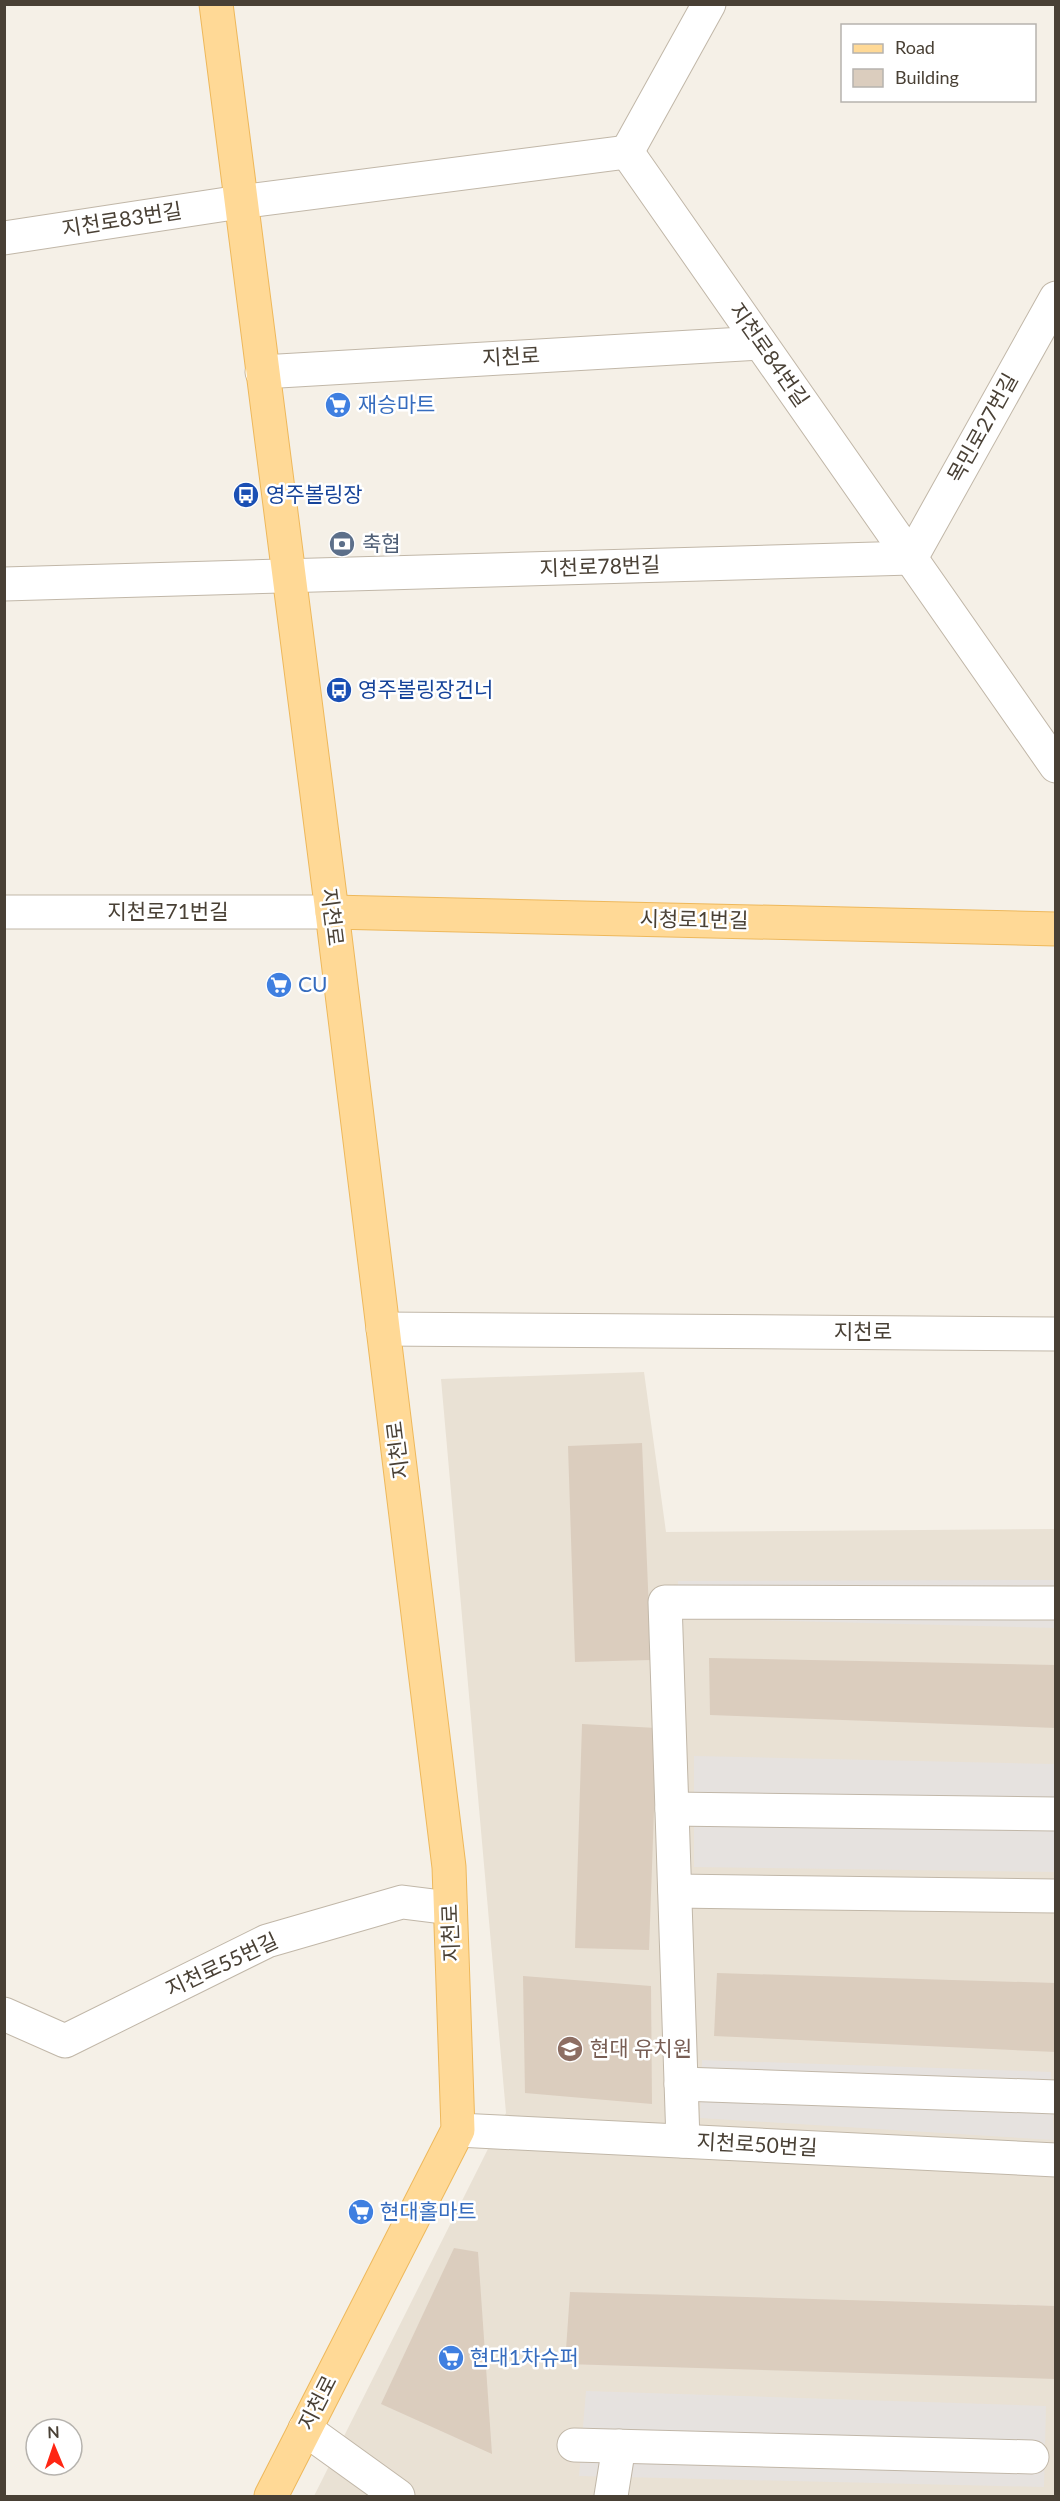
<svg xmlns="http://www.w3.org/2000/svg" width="1060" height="2501" font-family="Lato,'Noto Sans KR',sans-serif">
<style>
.residential{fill:#e9e1d4}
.parking{fill:#e6e2df}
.building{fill:#dbcdbe}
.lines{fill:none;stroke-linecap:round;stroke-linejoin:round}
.minor-casing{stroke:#c1b7a8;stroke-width:35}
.major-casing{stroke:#eeb85b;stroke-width:35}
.minor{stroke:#fff;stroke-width:33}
.major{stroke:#ffd996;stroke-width:33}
.labels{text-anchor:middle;stroke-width:5;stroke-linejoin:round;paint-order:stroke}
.street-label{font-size:21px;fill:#494035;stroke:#fff}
.shop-label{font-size:21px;fill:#366cbe;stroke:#fff;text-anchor:start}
.transit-label{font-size:21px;fill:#164399;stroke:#fff;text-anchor:start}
.service-label{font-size:21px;fill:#4e5e75;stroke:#fff;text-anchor:start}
.education-label{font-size:21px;fill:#785e54;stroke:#fff;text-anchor:start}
</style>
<rect width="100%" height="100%" fill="#f5f0e7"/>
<polygon class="residential" points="644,1372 666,1532 1055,1529 1055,2496 314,2496 506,2113 441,1379"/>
<g class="parking">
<polygon points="1055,1580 1055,1628 678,1618 678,1581"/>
<polygon points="694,1756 1055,1764 1055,1872 694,1867"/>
<polygon points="702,2060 1051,2072 1054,2140 700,2118"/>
<polygon points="586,2391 1046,2406 1044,2487 579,2476"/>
</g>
<g class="building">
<polygon points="642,1443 651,1660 575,1662 568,1446"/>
<polygon points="709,1658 1056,1665 1056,1728 710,1715"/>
<polygon points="582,1724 657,1728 649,1950 575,1948"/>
<polygon points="717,1973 1056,1983 1056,2052 714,2036"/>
<polygon points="523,1976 651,1986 652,2104 525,2093"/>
<polygon points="454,2248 478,2252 492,2454 381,2404"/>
<polygon points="570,2292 1056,2306 1056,2379 565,2364"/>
</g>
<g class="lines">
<g class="minor-casing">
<g id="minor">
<polyline points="627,152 1056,766"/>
<polyline points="627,152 709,4"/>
<polyline points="4,238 240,202 627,152"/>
<polyline points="262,372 760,343"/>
<polyline points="911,558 1056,298"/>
<polyline points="4,584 911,558"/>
<polyline points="4,912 332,912"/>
<polyline points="383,1329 1056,1334"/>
<polyline points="672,1809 1056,1814"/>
<polyline points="675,1891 1056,1896"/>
<polyline points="4,2014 65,2041 267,1941 402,1902 450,1908"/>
<polyline points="681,2084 1056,2097"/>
<polyline points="458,2130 1056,2160"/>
<polyline points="683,2141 665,1602 1056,1603"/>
<polyline points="305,2429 398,2496"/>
<polyline points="574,2445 1032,2457"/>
<polyline points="611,2496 619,2446"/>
</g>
</g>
<g class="major-casing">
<g id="major">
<polyline points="216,4 332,912 449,1867 458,2130 271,2496"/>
<polyline points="332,912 1056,929"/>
</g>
</g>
<use href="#minor" class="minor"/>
<use href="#major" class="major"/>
</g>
<defs>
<g id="supermarket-disc" transform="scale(1.35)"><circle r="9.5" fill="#3f7fe0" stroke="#fff"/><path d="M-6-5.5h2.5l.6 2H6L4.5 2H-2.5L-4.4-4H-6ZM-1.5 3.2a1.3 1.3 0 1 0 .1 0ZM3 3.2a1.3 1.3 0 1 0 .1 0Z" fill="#fff"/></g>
<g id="bus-disc" transform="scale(1.35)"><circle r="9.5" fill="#1a4fb4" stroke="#fff"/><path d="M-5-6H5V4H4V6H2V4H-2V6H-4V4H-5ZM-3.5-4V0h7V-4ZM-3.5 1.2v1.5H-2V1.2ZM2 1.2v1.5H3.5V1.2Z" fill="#fff"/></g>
<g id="bank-disc" transform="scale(1.35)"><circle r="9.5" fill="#5c6f8a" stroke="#fff"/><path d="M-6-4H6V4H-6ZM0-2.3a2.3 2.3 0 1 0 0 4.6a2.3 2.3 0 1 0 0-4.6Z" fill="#fff"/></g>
<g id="school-disc" transform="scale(1.35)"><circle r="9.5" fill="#8d6e63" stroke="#fff"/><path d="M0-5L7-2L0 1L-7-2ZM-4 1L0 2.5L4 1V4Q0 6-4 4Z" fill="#fff"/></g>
</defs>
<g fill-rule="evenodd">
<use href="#supermarket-disc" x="338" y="405"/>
<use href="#bus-disc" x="246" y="495"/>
<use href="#bank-disc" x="342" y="544"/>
<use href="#bus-disc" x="339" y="690"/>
<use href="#supermarket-disc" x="279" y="985"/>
<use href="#school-disc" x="570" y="2049"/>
<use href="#supermarket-disc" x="361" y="2212"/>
<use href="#supermarket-disc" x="451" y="2358"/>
</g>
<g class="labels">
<g class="street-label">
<text transform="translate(122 220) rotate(-9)" y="7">지천로83번길</text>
<text transform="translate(769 355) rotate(55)" y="7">지천로84번길</text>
<text transform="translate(511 357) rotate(-3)" y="7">지천로</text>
<text transform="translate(983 428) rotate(-61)" y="7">목민로27번길</text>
<text transform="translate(600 567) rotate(-2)" y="7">지천로78번길</text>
<text x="168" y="919">지천로71번길</text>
<text transform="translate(332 917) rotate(83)" y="7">지천로</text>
<text transform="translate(694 920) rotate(1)" y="7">시청로1번길</text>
<text x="863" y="1339">지천로</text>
<text transform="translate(398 1450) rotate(-97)" y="7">지천로</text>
<text transform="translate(451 1933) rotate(-92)" y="7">지천로</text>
<text transform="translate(222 1965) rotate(-25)" y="7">지천로55번길</text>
<text transform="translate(757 2145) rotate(3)" y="7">지천로50번길</text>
<text transform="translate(318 2403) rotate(-63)" y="7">지천로</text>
</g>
<g class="shop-label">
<text x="358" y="412">재승마트</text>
<text x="298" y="992">CU</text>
<text x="380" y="2219">현대홀마트</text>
<text x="470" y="2365">현대1차슈퍼</text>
</g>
<g class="transit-label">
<text x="266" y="502">영주볼링장</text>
<text x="358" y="697">영주볼링장건너</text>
</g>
<g class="service-label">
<text x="362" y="551">축협</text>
</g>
<g class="education-label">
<text x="590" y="2056">현대 유치원</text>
</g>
</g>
<rect width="1060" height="2501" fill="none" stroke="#494035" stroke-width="12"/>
<rect x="841" y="24" width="195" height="78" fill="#ffffff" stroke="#b6b3ae" stroke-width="1.5"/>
<rect x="853" y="44" width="30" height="9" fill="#ffd996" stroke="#b6b3ae" stroke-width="1.5"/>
<text x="895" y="54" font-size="18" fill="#494035">Road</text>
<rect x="853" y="69" width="30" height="18" fill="#dbcdbe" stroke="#b6b3ae" stroke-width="1.5"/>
<text x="895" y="84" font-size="18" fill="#494035">Building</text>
<g transform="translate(54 2447) rotate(358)"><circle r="28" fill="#ffffff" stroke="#b6b3ae" stroke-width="1.5"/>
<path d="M0-4.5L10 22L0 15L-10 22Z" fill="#ff2614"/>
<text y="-9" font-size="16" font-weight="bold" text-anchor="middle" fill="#494035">N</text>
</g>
</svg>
